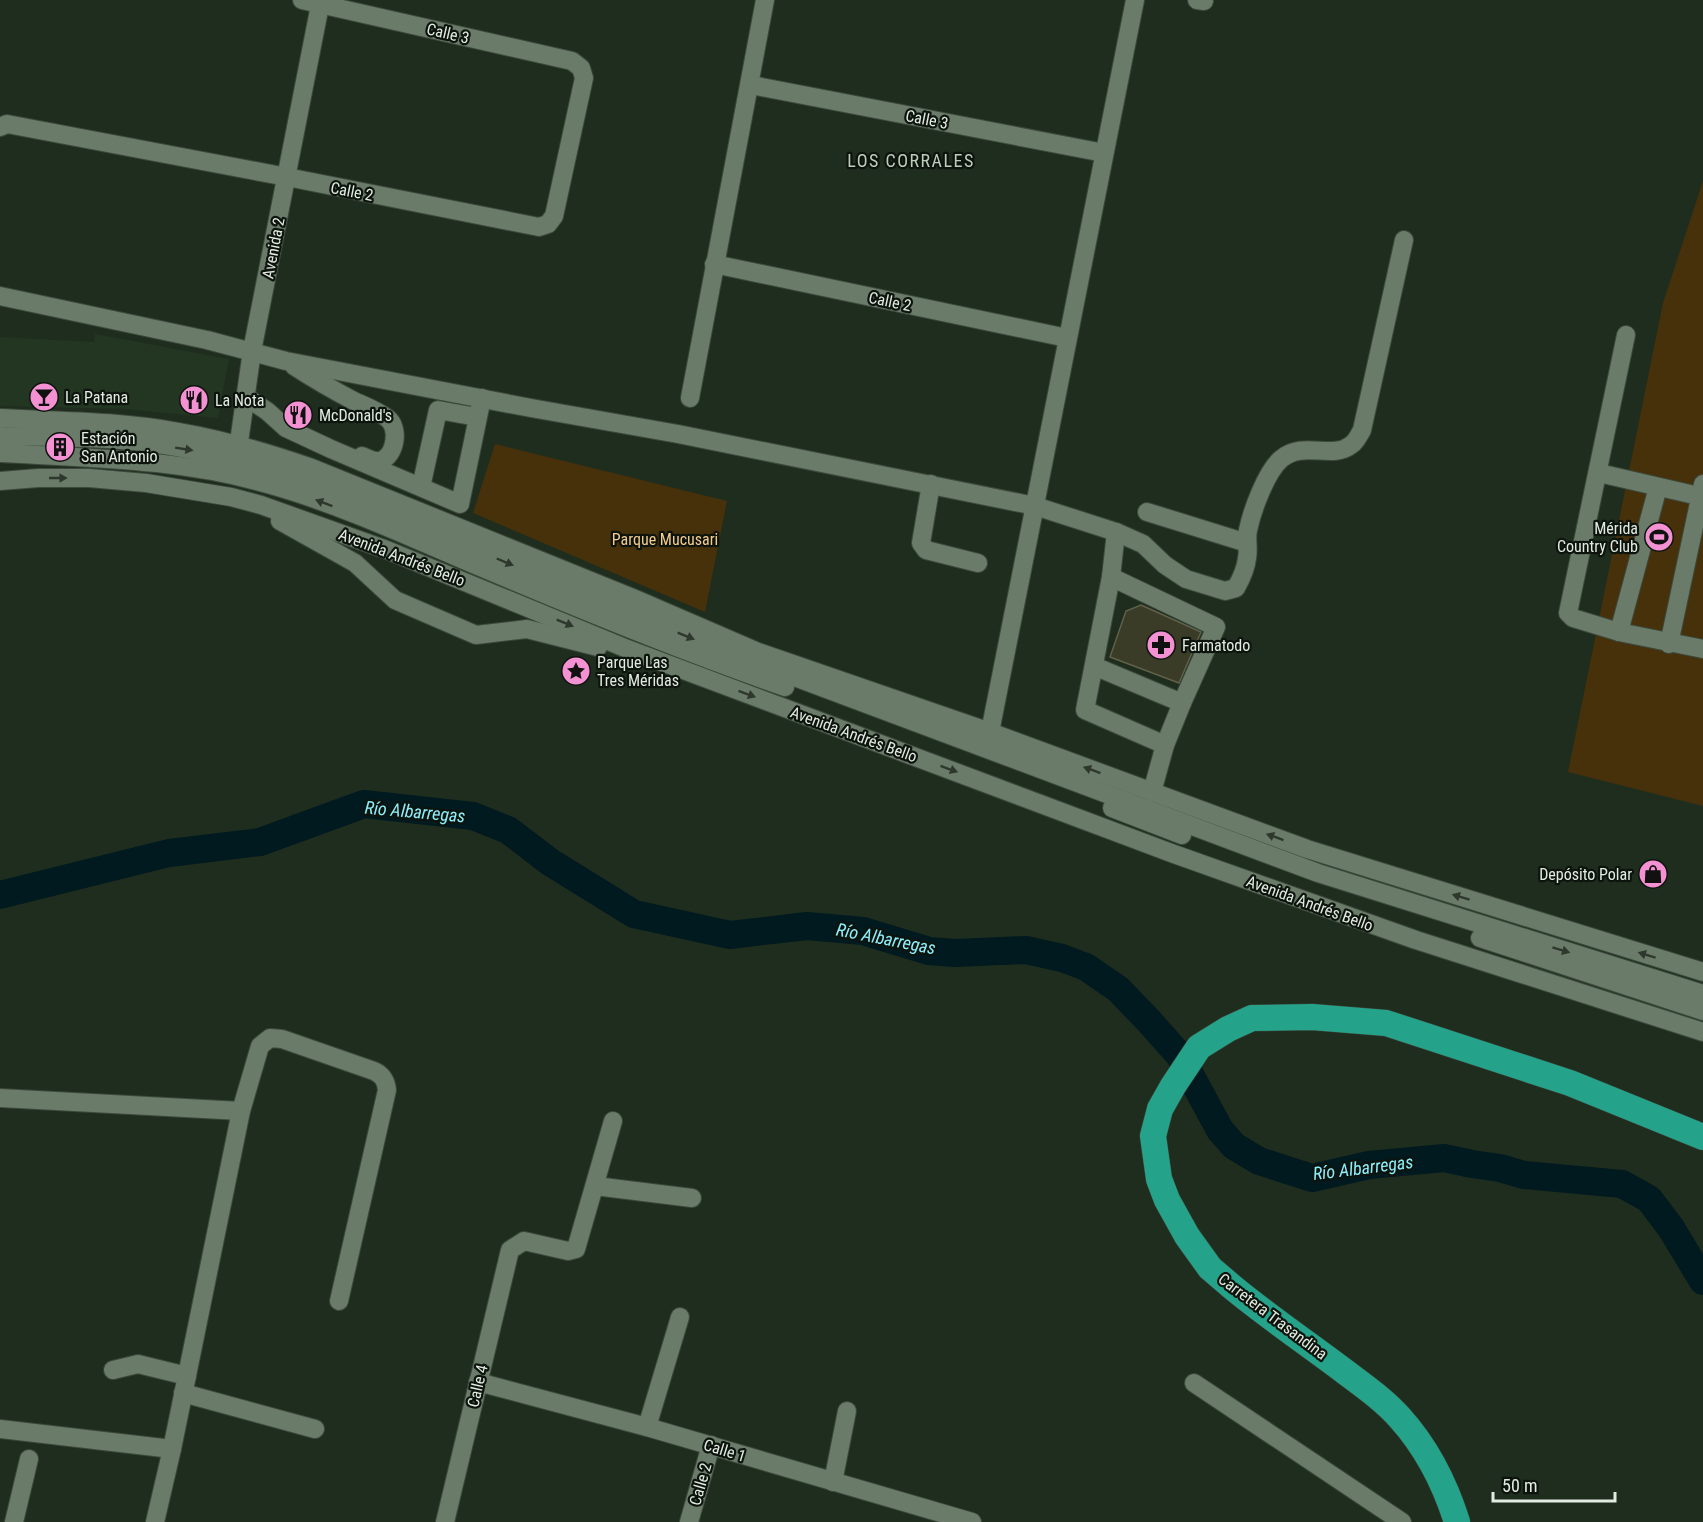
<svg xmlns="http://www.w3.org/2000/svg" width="1703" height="1522" font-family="'Roboto Condensed',sans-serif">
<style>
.built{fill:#233622}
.green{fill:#46310a}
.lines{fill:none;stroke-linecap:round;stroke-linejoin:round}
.river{stroke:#001a1f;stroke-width:28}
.building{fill:#3b3c28;stroke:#5f614b;stroke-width:1.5}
.minor-casing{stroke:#3c493c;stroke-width:20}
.highway-casing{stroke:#3c493c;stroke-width:27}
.minor{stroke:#6a7b69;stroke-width:18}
.highway{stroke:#24a38a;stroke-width:26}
.oneway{fill:#2e382d}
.labels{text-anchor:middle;stroke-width:4.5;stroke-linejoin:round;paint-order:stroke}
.street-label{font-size:16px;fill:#e2ebe1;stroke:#0d140d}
.poi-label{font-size:16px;fill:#e2ebe1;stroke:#0d140d;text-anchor:start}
.park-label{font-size:16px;fill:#f5cc8b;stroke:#0d140d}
.neighbourhood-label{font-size:18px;letter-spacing:1.5px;fill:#bccebb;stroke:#0d140d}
.water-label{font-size:18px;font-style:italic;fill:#8deffd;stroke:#0d140d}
</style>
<rect width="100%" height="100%" fill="#1f2d1e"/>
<polygon class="built" points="95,334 229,359 218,418 125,409 0,406 0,337 94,342"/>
<g class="green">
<polygon points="1703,181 1703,806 1568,772 1663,303"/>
<polygon points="495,444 727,501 705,612 473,513"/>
</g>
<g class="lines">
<polyline class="river" points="0,895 169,853 260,842 364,804 473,816 508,830 550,862 634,914 730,935 807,926 863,931 929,951 955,953 1026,950 1062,958 1086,967 1118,989 1148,1020 1180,1056 1220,1130 1234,1146 1259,1161 1312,1178 1369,1165 1444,1158 1472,1164 1500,1168 1524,1175 1622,1184 1649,1199 1671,1228 1703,1281"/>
</g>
<polygon class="building" points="1141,605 1201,632 1179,683 1110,657 1126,611"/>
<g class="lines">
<g class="minor-casing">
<g id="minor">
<polyline points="1197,0 1204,1"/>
<polyline points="751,85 1104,153"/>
<polyline points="0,127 7,124 287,177 539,227 548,224 554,216 584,78 581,68 572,61 302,0"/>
<polyline points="714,264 1067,338"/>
<path d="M0,296L207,340L286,361L531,408L678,434L1035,506L1116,532L1143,544L1165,565L1186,579L1225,591L1236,588C1241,579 1246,569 1247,558C1249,549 1246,539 1248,530C1252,511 1266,472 1281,459C1303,440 1332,460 1351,445C1356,442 1359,435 1362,430L1404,240"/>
<polyline points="1626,335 1568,613 1573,618 1619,632 1703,649"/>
<path d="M294,366C314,379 333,390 354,401C365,406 378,411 387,418C400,427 396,456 380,461C374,462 367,458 362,456"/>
<polyline points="247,398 267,411 286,428 331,449 460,504 482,398"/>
<polyline points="690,398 765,0"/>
<path d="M0,418C59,421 120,421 179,432C225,440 269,453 312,468L633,598L758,652L990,732L1307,849L1703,972"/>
<path d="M0,436C40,437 80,437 120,440C178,444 235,458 291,475L701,642L1318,873L1703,994"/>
<path d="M0,453C91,458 186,459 274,486C347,507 416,540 485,569C584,611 684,652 785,687"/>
<polyline points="237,456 252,351 321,0"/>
<polyline points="1599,473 1703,497"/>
<polyline points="0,481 38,478 89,478 146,483 231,497 261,505 387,550 630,650 1174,854 1416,940 1703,1032"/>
<polyline points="931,484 921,543 926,550 978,563"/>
<polyline points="421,487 438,410 477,417"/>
<polyline points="1147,512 1247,543"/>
<polyline points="280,521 355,563 395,600 476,635 527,629 598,647"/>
<polyline points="1116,532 1111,577 1085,710 1165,745"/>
<polyline points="1111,577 1216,627 1182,703 1165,745 1152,792"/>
<polyline points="1619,632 1658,487"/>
<polyline points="1669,644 1703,484"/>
<polyline points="1094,666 1182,703"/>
<polyline points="990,732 1135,0"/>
<polyline points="1112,808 1182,835"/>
<polyline points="1480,938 1703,1011"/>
<polyline points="0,1098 241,1111"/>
<polyline points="595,1186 692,1198"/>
<polyline points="113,1370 138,1364 187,1376"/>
<polyline points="478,1382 647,1427 972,1522"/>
<polyline points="1194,1383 1402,1522"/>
<polyline points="183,1393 315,1429"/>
<polyline points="647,1427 680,1317"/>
<polyline points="0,1429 172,1449"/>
<polyline points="833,1482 847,1411"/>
<polyline points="14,1522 29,1459"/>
<path d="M155,1522L172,1449L241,1111L260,1046L270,1038L282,1039L374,1071C383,1075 386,1081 387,1090L339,1301"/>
<polyline points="445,1522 510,1250 524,1241 568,1251 576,1249 613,1121"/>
<polyline points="689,1522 711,1445"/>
</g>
</g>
<g class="highway-casing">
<path id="highway" d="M1457,1522C1445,1484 1427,1448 1400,1418C1384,1400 1364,1386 1344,1371C1307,1343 1267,1316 1231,1286L1210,1268L1187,1236L1167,1200L1159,1179L1153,1136L1160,1109L1173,1086L1199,1047L1228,1029L1252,1018L1312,1017L1386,1023L1570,1083L1703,1137"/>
</g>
<use href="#minor" class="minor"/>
<use href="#highway" class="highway"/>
</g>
<defs><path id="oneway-solid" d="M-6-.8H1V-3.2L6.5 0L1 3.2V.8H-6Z" transform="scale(1.5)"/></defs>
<g class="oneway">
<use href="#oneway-solid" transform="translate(184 449) rotate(9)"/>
<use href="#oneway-solid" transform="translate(58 478)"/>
<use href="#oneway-solid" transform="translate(324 503) rotate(-159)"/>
<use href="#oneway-solid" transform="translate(505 562) rotate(23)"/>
<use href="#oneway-solid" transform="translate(565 623) rotate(22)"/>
<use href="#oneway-solid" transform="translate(686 636) rotate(22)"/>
<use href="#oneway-solid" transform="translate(747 694) rotate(20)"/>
<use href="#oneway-solid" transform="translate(949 769) rotate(20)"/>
<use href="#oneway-solid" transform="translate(1092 770) rotate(-160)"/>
<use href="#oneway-solid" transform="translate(1275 837) rotate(-160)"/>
<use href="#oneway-solid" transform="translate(1461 897) rotate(-163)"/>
<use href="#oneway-solid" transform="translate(1561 950) rotate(17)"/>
<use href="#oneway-solid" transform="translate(1647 955) rotate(-163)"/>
</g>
<defs>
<g id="bar-disc" transform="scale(1.5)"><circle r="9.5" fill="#f491d3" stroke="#0d140d"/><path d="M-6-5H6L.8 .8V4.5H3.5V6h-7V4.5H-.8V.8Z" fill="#111"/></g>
<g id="restaurant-disc" transform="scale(1.5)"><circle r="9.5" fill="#f491d3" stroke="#0d140d"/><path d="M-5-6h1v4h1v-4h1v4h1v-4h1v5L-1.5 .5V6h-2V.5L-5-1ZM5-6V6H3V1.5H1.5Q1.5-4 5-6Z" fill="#111"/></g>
<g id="building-disc" transform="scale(1.5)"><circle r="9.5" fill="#f491d3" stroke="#0d140d"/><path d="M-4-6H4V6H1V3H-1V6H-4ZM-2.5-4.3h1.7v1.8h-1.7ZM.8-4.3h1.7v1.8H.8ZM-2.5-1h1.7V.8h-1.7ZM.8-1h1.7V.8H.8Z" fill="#111"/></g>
<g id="stadium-disc" transform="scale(1.5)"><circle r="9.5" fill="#f491d3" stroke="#0d140d"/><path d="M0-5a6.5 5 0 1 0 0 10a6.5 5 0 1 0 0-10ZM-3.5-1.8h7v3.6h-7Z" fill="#111"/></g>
<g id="pharmacy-disc" transform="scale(1.5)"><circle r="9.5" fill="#f491d3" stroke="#0d140d"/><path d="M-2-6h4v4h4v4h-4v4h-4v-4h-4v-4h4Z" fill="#111"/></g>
<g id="sight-disc" transform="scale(1.5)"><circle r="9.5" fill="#f491d3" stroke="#0d140d"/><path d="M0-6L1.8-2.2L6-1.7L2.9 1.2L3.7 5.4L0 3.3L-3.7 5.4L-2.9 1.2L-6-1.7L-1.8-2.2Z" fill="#111"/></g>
<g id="shop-disc" transform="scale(1.5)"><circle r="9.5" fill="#f491d3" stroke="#0d140d"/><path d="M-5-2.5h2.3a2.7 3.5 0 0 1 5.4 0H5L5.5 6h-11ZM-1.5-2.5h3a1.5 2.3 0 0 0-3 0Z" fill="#111"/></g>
</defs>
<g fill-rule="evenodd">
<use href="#bar-disc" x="44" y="397"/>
<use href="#restaurant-disc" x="194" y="400"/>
<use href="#restaurant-disc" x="298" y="415"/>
<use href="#building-disc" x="60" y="447"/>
<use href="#stadium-disc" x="1659" y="537"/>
<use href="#pharmacy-disc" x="1161" y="645"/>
<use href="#sight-disc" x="576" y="671"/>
<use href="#shop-disc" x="1653" y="874"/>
</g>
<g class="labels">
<g class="street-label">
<text transform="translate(448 33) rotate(13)" y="6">Calle 3</text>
<text transform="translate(927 119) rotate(11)" y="6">Calle 3</text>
<text transform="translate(352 191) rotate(11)" y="6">Calle 2</text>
<text transform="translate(273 248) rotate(-79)" y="6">Avenida 2</text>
<text transform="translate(890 301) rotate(12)" y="6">Calle 2</text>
<text transform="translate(402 557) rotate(21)" y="6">Avenida Andrés Bello</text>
<text transform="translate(854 734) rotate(20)" y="6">Avenida Andrés Bello</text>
<text transform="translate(1310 903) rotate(20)" y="6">Avenida Andrés Bello</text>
<text transform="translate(1273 1316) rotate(37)" y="6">Carretera Trasandina</text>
<text transform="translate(477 1386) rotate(-77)" y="6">Calle 4</text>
<text transform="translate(725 1450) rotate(17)" y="6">Calle 1</text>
<text transform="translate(700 1484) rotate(-74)" y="6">Calle 2</text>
</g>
<g class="poi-label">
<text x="65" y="403">La Patana</text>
<text x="215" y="406">La Nota</text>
<text x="319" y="421">McDonald's</text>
<text x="81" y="444">Estación<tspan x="81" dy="18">San Antonio</tspan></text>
<text x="1638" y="534" text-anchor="end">Mérida<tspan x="1638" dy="18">Country Club</tspan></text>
<text x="1182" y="651">Farmatodo</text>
<text x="597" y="668">Parque Las<tspan x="597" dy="18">Tres Méridas</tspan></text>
<text x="1632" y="880" text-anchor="end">Depósito Polar</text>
</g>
<g class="park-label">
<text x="665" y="545">Parque Mucusari</text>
</g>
<g class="neighbourhood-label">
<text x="911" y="167">LOS CORRALES</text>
</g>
<g class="water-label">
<text transform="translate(415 812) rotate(5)" y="6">Río Albarregas</text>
<text transform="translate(886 939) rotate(11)" y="6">Río Albarregas</text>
<text transform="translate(1363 1168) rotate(-7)" y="6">Río Albarregas</text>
</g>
</g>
<path d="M1493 1492v9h122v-9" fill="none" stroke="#e2ebe1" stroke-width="3"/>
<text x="1502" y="1492" font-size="18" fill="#e2ebe1" stroke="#0d140d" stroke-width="4.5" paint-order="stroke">50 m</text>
</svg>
